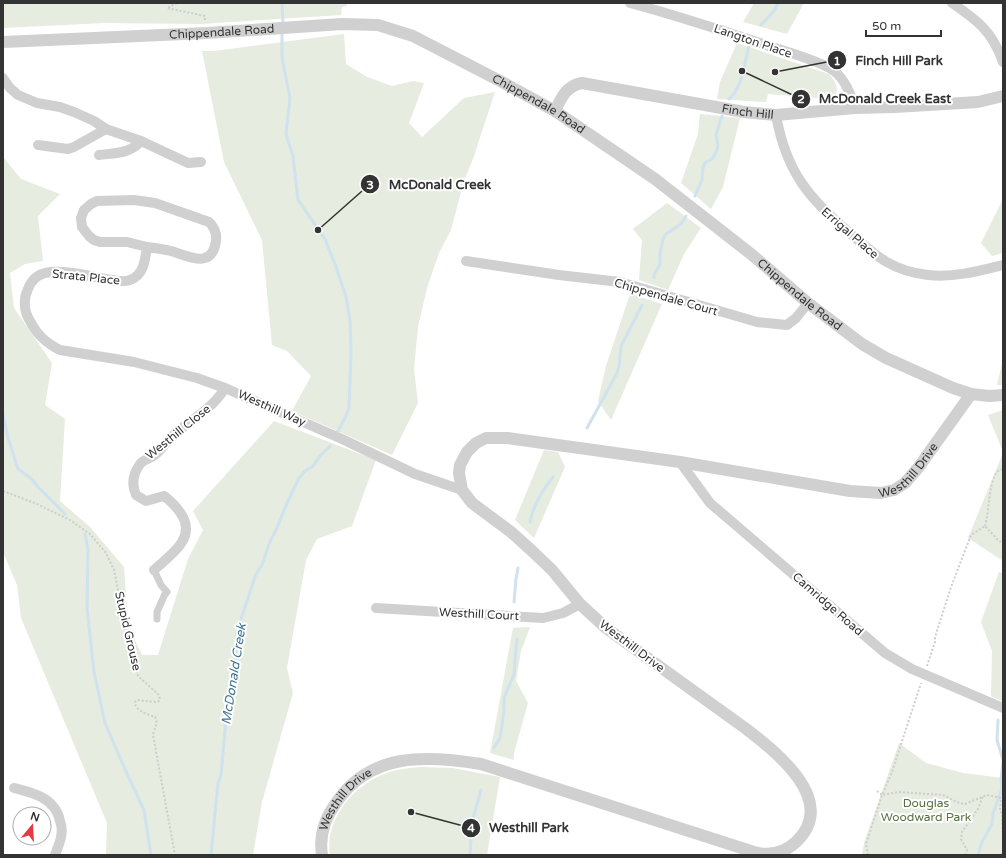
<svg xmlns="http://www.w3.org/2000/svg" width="1006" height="858" font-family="'Varela Round',sans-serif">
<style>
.green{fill:#e6ecdf}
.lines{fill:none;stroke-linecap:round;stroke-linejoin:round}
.stream{stroke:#cfe2ee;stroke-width:3}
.path{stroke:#cdcdcd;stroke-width:2;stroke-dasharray:2 2;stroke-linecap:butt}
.pedestrian{stroke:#d0d0d0;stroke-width:7}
.minor{stroke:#d0d0d0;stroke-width:10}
.tertiary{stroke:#d0d0d0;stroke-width:12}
.labels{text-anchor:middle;stroke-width:4;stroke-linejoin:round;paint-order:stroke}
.street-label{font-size:12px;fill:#333;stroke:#fff}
.park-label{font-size:12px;fill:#56703f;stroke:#fff}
.water-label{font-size:13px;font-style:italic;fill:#3f7597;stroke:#fff}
.leader{fill:none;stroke:#333;stroke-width:1.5}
.callout-dot{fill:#333;stroke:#fff;stroke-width:1.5}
.mark-label{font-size:12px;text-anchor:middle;font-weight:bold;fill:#fff}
.callout-label{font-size:13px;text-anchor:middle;font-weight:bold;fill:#333;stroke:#fff;stroke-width:4;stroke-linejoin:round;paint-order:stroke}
</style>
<rect width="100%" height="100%" fill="#fff"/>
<g class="green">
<polygon points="3,3 347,3 347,6 342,7 341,15 201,24 104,23 3,28"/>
<polygon points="754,3 804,3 787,34 743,22"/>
<polygon points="344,34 346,64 367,77 392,86 413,81 424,83 409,123 422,137 464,98 495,92 473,159 464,181 451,230 439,253 427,288 418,327 414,369 418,403 392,455 292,411 311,376 287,351 272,345 262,240 224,162 202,51 214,51"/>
<path d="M737,43L829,74C836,82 839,87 835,97L830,99L768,94L766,102L717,99L720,82Z"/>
<polygon points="700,114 740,118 723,187 711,209 681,183 698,134"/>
<polygon points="3,150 4,158 21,179 60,194 38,216 43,261 25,264 10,273 14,308 52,363 45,405 65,419 60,501 90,527 124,567 128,625 142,655 158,655 188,559 203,530 193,511 274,421 376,460 352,526 317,539 306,560 287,668 293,693 262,802 253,855 106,855 107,823 21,618 17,585 3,552"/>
<polygon points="1003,199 1003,253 992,256 981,243"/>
<polygon points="667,203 701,228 684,254 668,290 639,280 642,240 633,229"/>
<polygon points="630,294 662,304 611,420 598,401 606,366"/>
<polygon points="1003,359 1003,385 997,385"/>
<polygon points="1003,410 1003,452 988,415"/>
<polygon points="544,450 558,452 565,467 534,538 515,520"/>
<polygon points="1003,453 1003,561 968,538"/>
<polygon points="999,572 1003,573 1003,702 991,696 992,651 981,622"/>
<polygon points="530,627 521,651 516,681 528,703 514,753 514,760 490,753 513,628"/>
<polygon points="899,743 926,763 963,773 1003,778 1003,855 862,855 864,843"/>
<path d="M421,767L453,768L500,777L487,855H330C324,821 352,787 382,775C395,769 408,768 421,767Z"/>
</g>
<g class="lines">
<g class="stream">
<polyline points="282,3 283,25"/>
<polyline points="761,25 774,11 778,3"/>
<polyline points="282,31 282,58 290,98 286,134 293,156 298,200 325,239 335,264 346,297 350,320 351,352 349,408 346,416 337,433"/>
<path d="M729,99C743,87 744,63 749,46"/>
<polyline points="695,196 702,180 703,167 705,163 713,158 717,150 718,145 716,135 722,116"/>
<polyline points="654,278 654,274 660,265 660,254 663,239 666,234 681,224 686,216"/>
<polyline points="3,414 7,434 18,469 32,479 38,487 65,514"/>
<polyline points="587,428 616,375 619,367 621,346 642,305"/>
<path d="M530,522C533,505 542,491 553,477"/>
<polyline points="85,534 88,549 87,608 94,672 105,723 124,767 144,810 151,855"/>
<polyline points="514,602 516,579 518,568"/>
<polyline points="998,720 997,740 1003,760"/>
<polyline points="494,748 500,738 504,711 504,698 514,674 517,639"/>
<polyline points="211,855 218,783 221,775 227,708 235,673 237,631 256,574 262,565 269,544 277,528 287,503 299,478 305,471 312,467 321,455 330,446"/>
<polyline points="470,855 472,822 481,790"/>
<polyline points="978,855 982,842 992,824 993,814 1002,788 1001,779 1003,762"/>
</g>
<g class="path">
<polyline points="177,3 167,8 205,16 205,22"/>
<path d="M3,491L37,504L70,520L90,534L106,553L114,570L131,653L138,676L159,695L160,699L159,701L155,702L137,700L135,702C135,711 147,714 155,717C159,723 154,728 153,735L175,855"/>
<path d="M985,526C989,513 989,481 997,472C999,470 1001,470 1003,469"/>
<polyline points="927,666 935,642 935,637 951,587 971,535 985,526 997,539 1003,544"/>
<polyline points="877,791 882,795 892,772 921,683"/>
<polyline points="1002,815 1003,835"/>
<polyline points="868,855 866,844 882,795 899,792 943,795 959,803 965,804 987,795 1001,798 1000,811 1003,815"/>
<polyline points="965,855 967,850 961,839 962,832 978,809 983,796"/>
<polyline points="1001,855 1003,852"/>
</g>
<polyline class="pedestrian" points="154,570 161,585 167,592 165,594 157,612 157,619"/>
<g class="minor">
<path d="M630,3C679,16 727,32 775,48C791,53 822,62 834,71C844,78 852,96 855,108"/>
<path d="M952,3C978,21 992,31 1003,62"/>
<polyline points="3,78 10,88 18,95 37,103 60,107 74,112 94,121 106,129 141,141 188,163 201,162"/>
<path d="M776,115C786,172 809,199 852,235C877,257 893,271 928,275C953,278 979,271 1003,265"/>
<polyline points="38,145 68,149 74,147 106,129"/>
<path d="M99,155C114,153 130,154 141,141"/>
<path d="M147,247C155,248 163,249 171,251C188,256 212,270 216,241C217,234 214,227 209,222L155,203L134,200L97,201L91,204L84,210L81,218L82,227L89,236L94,240L100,242H127L147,247C145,260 144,275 130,280C122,283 114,280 106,279C90,276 60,269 45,273C37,275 31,281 28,289C23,299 24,312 30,321C37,335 46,343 60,350L134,362L197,378L225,388L342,439L415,474L462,490"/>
<polyline points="466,261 559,275 620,282 757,322 787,325 796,318 808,303"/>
<polyline points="680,462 710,503 885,653 912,669 1003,708"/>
<path d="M154,570C169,556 195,540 183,517C178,508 172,502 164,496L146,501L136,495C131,484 133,474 140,464C144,459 152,458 156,454C164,447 169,438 177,432C195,417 213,408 225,388"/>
<polyline points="376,608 543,618 563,613 580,604"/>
<path d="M14,788C34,793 55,798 60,821C62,826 62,832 61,837C60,843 57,849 55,855"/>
</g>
<g class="tertiary">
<path id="s1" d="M3,42L207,33L342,24L378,25L413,36L502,82L555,111L655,179L751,254L808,303L862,344L886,358L953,388L971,394L989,396L1003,395"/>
<path id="s2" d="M555,111C561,98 566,86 582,83L744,112L776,115L855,108L895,107L978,102L1003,96"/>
<path id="s3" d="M322,855C319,836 325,818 336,803C370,752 427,755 481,764L754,852C769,856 784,853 796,842C840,801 775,751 745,728L606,628L580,604L552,570L531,550L511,532L472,503L462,490L459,473L460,465L467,452L476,443L486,438H507L680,462L850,491L881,493L894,490L905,483L918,468L971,394"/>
</g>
</g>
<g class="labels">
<g class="street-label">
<text dy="4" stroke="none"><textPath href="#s1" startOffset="219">Chippendale Road</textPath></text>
<text transform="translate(753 41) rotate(19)" y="4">Langton Place</text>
<text dy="4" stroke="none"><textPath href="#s1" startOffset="555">Chippendale Road</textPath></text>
<text dy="4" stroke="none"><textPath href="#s2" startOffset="209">Finch Hill</textPath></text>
<text transform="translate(850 233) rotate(41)" y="4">Errigal Place</text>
<text transform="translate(86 277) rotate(6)" y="4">Strata Place</text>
<text dy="4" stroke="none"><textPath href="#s1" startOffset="879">Chippendale Road</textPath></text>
<text transform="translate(666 297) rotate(16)" y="4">Chippendale Court</text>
<text transform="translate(272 408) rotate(24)" y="4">Westhill Way</text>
<text transform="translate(178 432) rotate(-39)" y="4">Westhill Close</text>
<text dy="4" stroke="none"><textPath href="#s3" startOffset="1563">Westhill Drive</textPath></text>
<text transform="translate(828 604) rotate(41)" y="4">Camridge Road</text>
<text transform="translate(479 614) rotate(3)" y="4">Westhill Court</text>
<text transform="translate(128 631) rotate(77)" y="4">Stupid Grouse</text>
<text transform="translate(632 646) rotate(37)" y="4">Westhill Drive</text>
<text dy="4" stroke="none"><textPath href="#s3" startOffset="64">Westhill Drive</textPath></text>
</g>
<g class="park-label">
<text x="926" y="807">Douglas<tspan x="926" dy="14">Woodward Park</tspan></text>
</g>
<g class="water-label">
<text transform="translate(233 674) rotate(-81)" y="5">McDonald Creek</text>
</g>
</g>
<path class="leader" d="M775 72L837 60M742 71L801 99M318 230L370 184M411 812L471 828"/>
<g class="callout-dot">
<circle cx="775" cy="72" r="4"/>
<circle cx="742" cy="71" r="4"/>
<circle cx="318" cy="230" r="4"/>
<circle cx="411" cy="812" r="4"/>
<circle cx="837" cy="60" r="10"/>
<circle cx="801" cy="99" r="10"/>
<circle cx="370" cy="184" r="10"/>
<circle cx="471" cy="828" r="10"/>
</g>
<g class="mark-label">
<text x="837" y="65">1</text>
<text x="801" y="103">2</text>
<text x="370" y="189">3</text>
<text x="471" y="832">4</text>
</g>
<g class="callout-label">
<text x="899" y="65">Finch Hill Park</text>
<text x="885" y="103">McDonald Creek East</text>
<text x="440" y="189">McDonald Creek</text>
<text x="529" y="832">Westhill Park</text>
</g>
<rect width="1006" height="858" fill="none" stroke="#333333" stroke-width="8"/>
<g transform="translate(32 826) rotate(18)"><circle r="19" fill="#ffffff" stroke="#adadad"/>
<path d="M0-3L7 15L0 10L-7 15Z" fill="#e63946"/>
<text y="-6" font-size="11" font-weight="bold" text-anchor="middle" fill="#333333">N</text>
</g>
<path d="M866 30v6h75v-6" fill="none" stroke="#333333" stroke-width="2"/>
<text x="872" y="30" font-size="12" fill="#333333" stroke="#ffffff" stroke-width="3" paint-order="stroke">50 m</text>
</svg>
